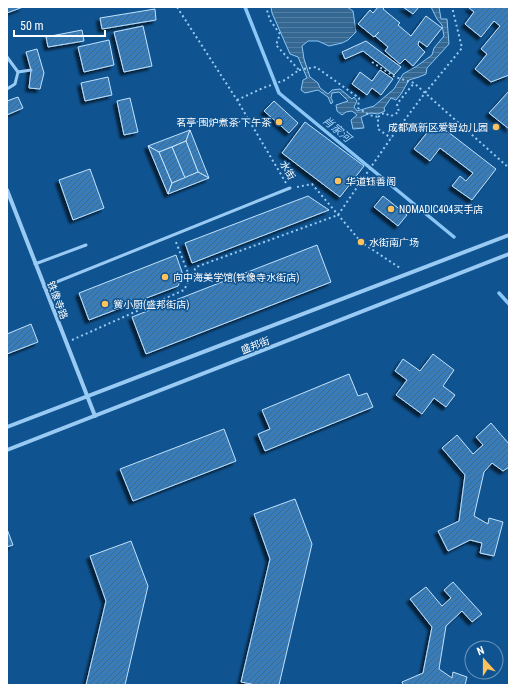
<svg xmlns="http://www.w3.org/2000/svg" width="516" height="692" font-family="'Roboto Condensed','Noto Sans SC',sans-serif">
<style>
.water{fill:url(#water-rules);stroke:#8ac7f7}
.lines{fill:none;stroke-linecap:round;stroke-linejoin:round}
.stream{stroke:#8ac7f7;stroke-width:3.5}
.building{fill:url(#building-hatch);stroke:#c0e2fe;filter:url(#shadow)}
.path{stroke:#99caf3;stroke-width:2;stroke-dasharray:2 3;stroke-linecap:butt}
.service{stroke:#99caf3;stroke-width:3}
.minor{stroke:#99caf3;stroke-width:4}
.poi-dot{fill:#ffc15b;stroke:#0f5390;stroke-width:1.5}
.labels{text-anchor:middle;stroke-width:3;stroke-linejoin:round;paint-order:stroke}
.poi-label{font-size:10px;fill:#fff;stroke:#0f5390;text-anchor:start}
.street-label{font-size:10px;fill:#fff;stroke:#0f5390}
.water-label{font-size:11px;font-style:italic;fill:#a5d4fa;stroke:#0f5390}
</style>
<defs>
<pattern id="water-rules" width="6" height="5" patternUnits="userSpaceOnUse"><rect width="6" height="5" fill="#356793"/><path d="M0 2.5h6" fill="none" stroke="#537ea3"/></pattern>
<pattern id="building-hatch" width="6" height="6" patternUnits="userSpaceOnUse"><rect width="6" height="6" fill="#387db9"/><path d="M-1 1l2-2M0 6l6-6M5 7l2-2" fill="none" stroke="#416788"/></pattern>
<filter id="shadow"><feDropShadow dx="-3.5" dy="3.5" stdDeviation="1" flood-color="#0009"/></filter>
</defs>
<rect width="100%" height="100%" fill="#0f5390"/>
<polygon class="water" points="271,7 347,7 353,11 356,32 348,40 342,43 329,46 318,41 308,41 302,46 304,59 310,77 318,83 320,88 328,94 332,90 340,89 352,99 354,97 357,101 354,107 357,111 374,106 394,89 403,74 417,66 432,55 434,48 444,36 442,25 437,19 431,7 439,7 441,19 447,19 449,44 427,68 426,74 419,77 409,80 401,94 396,100 391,98 384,108 385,111 378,114 371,113 361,117 364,128 353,129 351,120 357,115 352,111 346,112 342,115 337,111 336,105 348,101 339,92 332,93 331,98 333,102 331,104 328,97 318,90 305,93 301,90 303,80 307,78 298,57 290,54 272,13"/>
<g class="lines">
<g class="stream">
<polyline points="245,7 279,93 454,237"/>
<polyline points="499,293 509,304"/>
</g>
</g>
<g class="building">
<polygon points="7,7 23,7 7,13"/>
<polygon points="378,7 385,7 383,9 400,23 398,25 411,36 426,16 442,28 427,47 419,41 418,45 425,52 413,66 405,59 400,64 385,51 388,47 375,36 379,32 374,37 358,24 370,10 373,13"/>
<polygon points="403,7 419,7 413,14"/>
<polygon points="468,7 509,7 509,75 491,82 475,69 487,54 481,49 500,26 494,21 481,37 465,24 474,12"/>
<polygon points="155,9 156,20 102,29 100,18"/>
<polygon points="143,26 152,66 124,72 114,32"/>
<polygon points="82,30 84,41 48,47 46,37"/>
<polygon points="109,40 114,65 84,72 78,47"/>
<polygon points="366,41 401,67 394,75 363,51 345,59 342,52"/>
<polygon points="37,49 44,73 40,89 29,88 31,70 26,52"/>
<polygon points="380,70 393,79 381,95 372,88 367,95 352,84 360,72 372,81"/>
<polygon points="108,77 112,95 85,101 81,83"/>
<polygon points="509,91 509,129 489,113"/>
<polygon points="18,97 23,108 7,115 7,101"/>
<polygon points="130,98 138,132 124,135 117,101"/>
<polygon points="274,101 298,123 289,133 264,111"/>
<polygon points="305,122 364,166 340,197 282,153"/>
<polygon points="433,125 441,131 443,128 496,169 472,200 452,186 460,176 466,181 473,173 440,148 430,161 414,149"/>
<polygon points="190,130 186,141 159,152 148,146"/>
<polygon points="190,130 209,178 198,172 186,141"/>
<polygon points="186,141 198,172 185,178 172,147"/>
<polygon points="148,146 159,152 172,183 168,194"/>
<polygon points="172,147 185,178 172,183 159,152"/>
<polygon points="90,169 104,208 73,220 59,180"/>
<polygon points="198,172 209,178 168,194 172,183"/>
<polygon points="308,196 329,210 192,263 185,243"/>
<polygon points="383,196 407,215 398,226 374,207"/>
<polygon points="317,245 331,282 146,354 132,317"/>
<polygon points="176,255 183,275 178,286 89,320 79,293"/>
<polygon points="31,324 38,342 7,354 7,334"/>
<polygon points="433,354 454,370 443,386 455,395 446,407 434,398 422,414 396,395 407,380 395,371 403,359 420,371"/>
<polygon points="349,374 358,396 367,393 373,407 265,451 258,434 270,429 262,410"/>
<polygon points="491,423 509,444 509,467 503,471 492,463 484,472 474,516 488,524 489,518 503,522 494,556 480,553 482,543 470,540 448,551 438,531 459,521 465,475 442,448 457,435 473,454 483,445 476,437"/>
<polygon points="224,429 236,461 133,501 120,469"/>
<polygon points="295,499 312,544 279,685 256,685 241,682 270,559 254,514"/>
<polygon points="7,529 13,545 7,547"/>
<polygon points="131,541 148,586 125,685 86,685 106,601 90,556"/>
<polygon points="453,582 482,614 472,622 462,611 446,626 439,669 452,678 453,672 467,677 465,685 403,685 402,682 423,673 432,627 410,599 426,587 442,606 451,598 444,590"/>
</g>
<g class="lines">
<g class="path">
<polyline points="177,7 237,100 286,183"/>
<polyline points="372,62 395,77 414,83 509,168"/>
<polyline points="299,70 316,67 359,98 358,108 369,115 378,117 378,129 391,138"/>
<polyline points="237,100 263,88 285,80 299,70 276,45 280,34 270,20 266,7"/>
<polyline points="378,117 384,113 391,116 399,112 397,104 414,83"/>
<polyline points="297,187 312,184 361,242 400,268"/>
<polyline points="176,242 190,278"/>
<polyline points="72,340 184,290 196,267 338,215 391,138 425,93 462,48 452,7"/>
</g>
<g class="service">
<polyline points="7,57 18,72 15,84 7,89"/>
<polyline points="18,72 31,70"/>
<polyline points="35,264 86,245"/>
<polyline points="44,287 290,188"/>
</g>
<g class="minor">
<polyline points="7,190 95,416"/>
<polyline points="7,427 509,235"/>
<polyline points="7,450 509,254"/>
</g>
</g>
<g class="poi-dot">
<circle cx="279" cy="122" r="4"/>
<circle cx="496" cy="127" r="4"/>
<circle cx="338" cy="181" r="4"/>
<circle cx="391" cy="209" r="4"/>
<circle cx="361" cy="242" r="4"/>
<circle cx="165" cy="277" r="4"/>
<circle cx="105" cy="304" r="4"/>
</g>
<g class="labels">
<g class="poi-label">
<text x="271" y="126" text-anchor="end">茗亭·围炉煮茶·下午茶</text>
<text x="488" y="131" text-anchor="end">成都高新区爱智幼儿园</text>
<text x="346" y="185">华道钰善阁</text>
<text x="399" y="213">NOMADIC404买手店</text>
<text x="369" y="246">水街南广场</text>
<text x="173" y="281">向中海美学馆(铁像寺水街店)</text>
<text x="113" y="308">黉小厨(盛邦街店)</text>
</g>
<g class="street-label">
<text transform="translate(288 170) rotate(59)" y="4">水街</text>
<text transform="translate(58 300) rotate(69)" y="4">铁像寺路</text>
<text transform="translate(255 345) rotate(-21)" y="4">盛邦街</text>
</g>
<g class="water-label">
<text transform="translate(337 129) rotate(40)" y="4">肖家河</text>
</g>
</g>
<rect width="516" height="692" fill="none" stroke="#ffffff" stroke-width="16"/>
<g transform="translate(484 660) rotate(339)"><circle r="19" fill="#0f5390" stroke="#6f98bc"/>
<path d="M0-3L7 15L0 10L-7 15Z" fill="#ffc15b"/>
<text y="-6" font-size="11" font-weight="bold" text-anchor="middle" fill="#ffffff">N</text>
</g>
<path d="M14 30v6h91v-6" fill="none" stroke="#ffffff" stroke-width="2"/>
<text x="20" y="30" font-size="12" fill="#ffffff" stroke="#0f5390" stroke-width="3" paint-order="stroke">50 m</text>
</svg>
